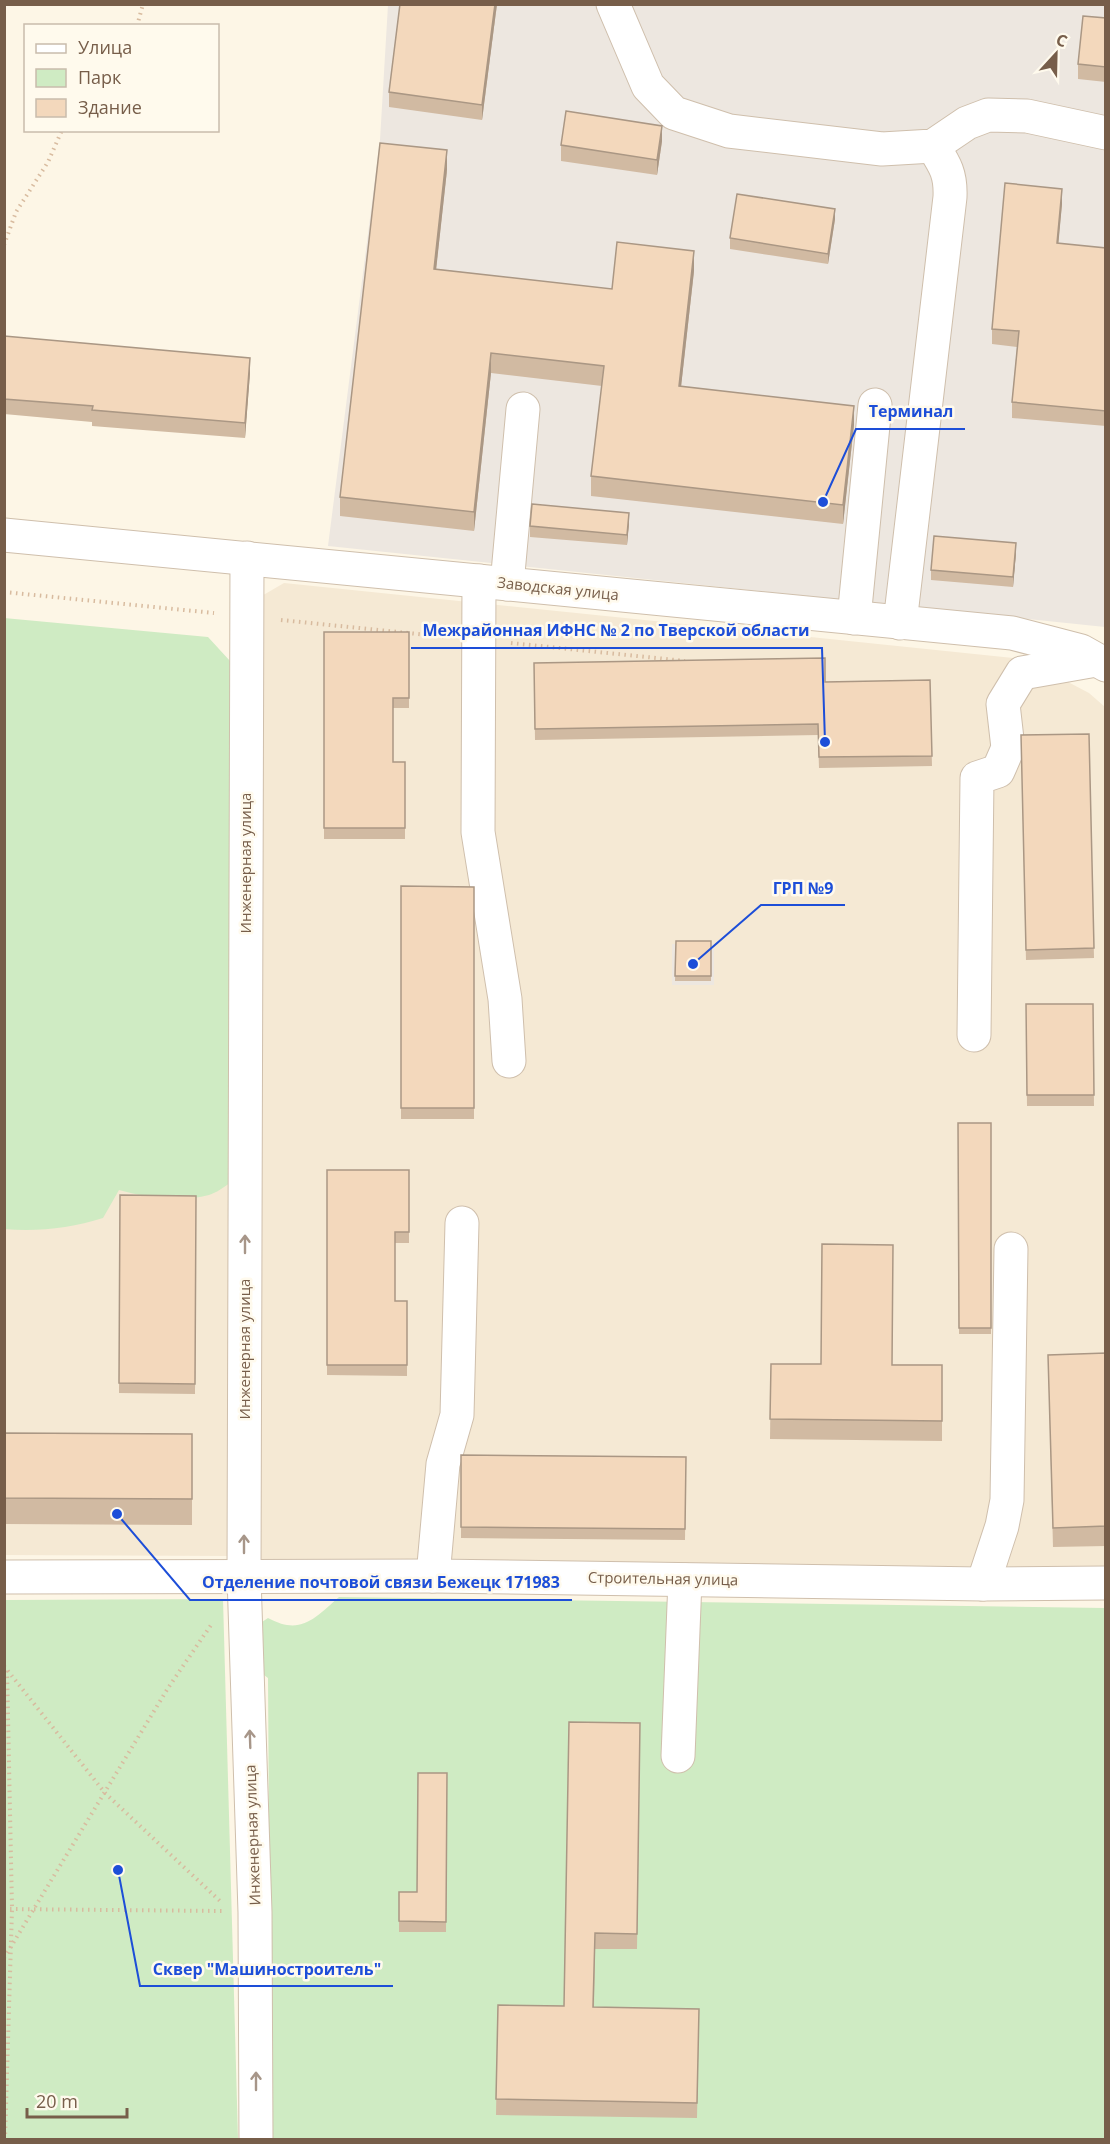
<svg xmlns="http://www.w3.org/2000/svg" width="1110" height="2144" font-family="'Open Sans',sans-serif">
<style>
.residential{fill:#f5e9d4}
.industrial{fill:#ede7e0}
.green{fill:#cfebc3}
.lines{fill:none;stroke-linecap:round;stroke-linejoin:round}
.minor-casing{stroke:#cfbfac;stroke-width:35}
.path{stroke:#d8bb9f;stroke-width:4;stroke-dasharray:1.5 4.5;stroke-linecap:butt}
.minor{stroke:#fff;stroke-width:33}
.wall{fill:#d1baa2}
.shaded-wall{fill:#aa9784}
.building{fill:#f3d8bc;stroke:#aa9784;stroke-width:1.5}
.oneway{stroke:#a79689}
.labels{text-anchor:middle;stroke-width:5;stroke-linejoin:round;paint-order:stroke}
.street-label{font-size:15px;fill:#775e4a;stroke:#fffaed}
.leader{fill:none;stroke:#1d4ed8;stroke-width:2}
.callout-dot{fill:#1d4ed8;stroke:#fffaed;stroke-width:2}
.callout-label{font-size:16px;text-anchor:middle;font-weight:bold;fill:#1d4ed8;stroke:#fffaed;stroke-width:5;stroke-linejoin:round;paint-order:stroke}
</style>
<rect width="100%" height="100%" fill="#fdf6e6"/>
<g class="residential">
<polygon points="284,583 1024,659 1089,693 1105,707 1105,1567 259,1562 260,597"/>
<polygon points="5,1164 233,1166 230,1556 5,1555"/>
</g>
<g class="industrial">
<polygon points="388,5 1105,5 1105,627 328,546 380,140"/>
<rect x="672" y="944" width="42" height="41"/>
</g>
<g class="green">
<path d="M4,618L208,637L230,661V1183C224,1187 216,1193 209,1195C180,1203 147,1198 119,1190L103,1218C71,1228 38,1232 4,1229Z"/>
<path d="M339,1597L1105,1608V2139H271L268,1678L256,1669L253,1628L268,1618C301,1636 315,1618 339,1597Z"/>
<polygon points="223,1599 238,2139 5,2139 5,1600"/>
</g>
<g class="lines">
<g class="minor-casing">
<g id="minor">
<polyline points="613,4 648,86 674,113 729,131 882,149 933,146 967,123 988,115 1027,116 1106,133"/>
<polyline points="4,535 1012,633 1081,651 1106,665"/>
<polyline points="247,558 244,1577 255,1912 256,2140"/>
<polyline points="479,581 478,832 505,999 509,1061"/>
<polyline points="507,584 523,409"/>
<polyline points="854,618 875,405"/>
<path d="M900,623L950,197C951,174 945,165 933,146"/>
<polyline points="974,1035 977,778 998,771 1008,748 1003,704 1022,673 1096,660"/>
<polyline points="433,1576 443,1464 457,1415 462,1223"/>
<polyline points="4,1577 433,1576 983,1584 1106,1583"/>
<polyline points="983,1584 1002,1526 1007,1500 1011,1249"/>
<polyline points="678,1756 685,1580"/>
</g>
</g>
<g class="path">
<polyline points="137,26 143,4"/>
<polyline points="4,245 16,212 48,162 62,130"/>
<polyline points="4,592 214,613"/>
<polyline points="281,620 447,637"/>
<polyline points="511,643 685,661"/>
<polyline points="4,1666 105,1793 220,1901"/>
<polyline points="4,1909 223,1911"/>
<polyline points="4,1958 168,1688 211,1625"/>
<polyline points="5,2140 12,1909 7,1668"/>
</g>
<use href="#minor" class="minor"/>
</g>
<g class="wall">
<polygon points="400,4 497,4 482,120 389,107 389,92"/>
<polygon points="1106,18 1106,82 1078,79 1078,64"/>
<polygon points="662,141 657,175 561,161 561,145"/>
<polygon points="447,170 436,269 612,289 694,271 681,386 854,425 843,524 591,496 591,476 602,386 491,373 474,531 340,516 340,497"/>
<polygon points="1062,204 1058,244 1106,248 1106,426 1012,418 1012,402 1017,347 992,344 992,329"/>
<polygon points="835,219 828,264 730,249 730,238"/>
<polygon points="4,336 250,373 245,438 92,426 92,422 4,414"/>
<polygon points="629,523 627,545 530,537 530,526"/>
<polygon points="1016,553 1013,587 931,580 931,570"/>
<polygon points="324,632 409,632 409,708 393,708 393,762 405,762 405,839 324,839"/>
<polygon points="534,663 825,682 930,680 932,766 819,768 818,735 535,740"/>
<polygon points="1089,734 1094,958 1026,960 1021,735"/>
<polygon points="401,886 474,887 474,1119 401,1119"/>
<polygon points="676,941 711,941 711,981 675,981"/>
<polygon points="1026,1004 1093,1004 1094,1106 1027,1106"/>
<polygon points="958,1123 991,1123 991,1334 959,1334"/>
<polygon points="327,1170 409,1170 409,1243 395,1243 395,1301 407,1301 407,1376 327,1375"/>
<polygon points="120,1195 196,1196 195,1394 119,1393"/>
<polygon points="1106,1353 1106,1546 1053,1547 1048,1355"/>
<polygon points="771,1364 942,1365 942,1441 770,1439"/>
<polygon points="4,1433 192,1434 192,1525 4,1524"/>
<polygon points="461,1455 686,1457 685,1540 461,1538"/>
<polygon points="640,1723 637,1949 595,1949 594,2007 699,2009 697,2118 496,2115 498,2005 564,2006"/>
<polygon points="447,1773 446,1932 399,1932 399,1892 417,1892"/>
</g>
<g class="shaded-wall">
<polygon points="495,4 497,4 482,120 482,105"/>
<polygon points="662,126 662,141 657,175 657,160"/>
<polygon points="447,150 447,170 434,289 434,269"/>
<polygon points="1062,189 1062,204 1057,259 1057,243"/>
<polygon points="835,209 835,219 828,264 828,254"/>
<polygon points="694,251 694,271 679,405 679,386"/>
<polygon points="491,353 491,373 474,531 474,512"/>
<polygon points="250,358 250,373 245,438 245,423"/>
<polygon points="854,406 854,425 843,524 843,505"/>
<polygon points="629,513 629,523 627,545 627,535"/>
<polygon points="1016,543 1016,553 1013,587 1013,577"/>
</g>
<g class="building">
<polygon points="400,4 495,4 482,105 389,92"/>
<polygon points="1083,16 1106,18 1106,67 1078,64"/>
<polygon points="566,111 662,126 657,160 561,145"/>
<polygon points="380,143 447,150 434,269 612,289 617,242 694,251 679,386 854,406 843,505 591,476 604,366 491,353 474,512 340,497"/>
<polygon points="1005,183 1062,189 1057,243 1106,248 1106,411 1012,402 1019,331 992,329"/>
<polygon points="737,194 835,209 828,254 730,238"/>
<polygon points="4,336 250,358 245,423 92,410 93,406 4,399"/>
<polygon points="532,504 629,513 627,535 530,526"/>
<polygon points="934,536 1016,543 1013,577 931,570"/>
<polygon points="324,632 409,632 409,698 393,698 393,762 405,762 405,828 324,828"/>
<polygon points="825,658 825,682 930,680 932,756 819,757 818,724 535,729 534,663"/>
<polygon points="1089,734 1094,948 1026,950 1021,735"/>
<polygon points="401,886 474,887 474,1108 401,1108"/>
<polygon points="676,941 711,941 711,976 675,976"/>
<polygon points="1026,1004 1093,1004 1094,1095 1027,1095"/>
<polygon points="958,1123 991,1123 991,1328 959,1328"/>
<polygon points="327,1170 409,1170 409,1232 395,1232 395,1301 407,1301 407,1365 327,1365"/>
<polygon points="120,1195 196,1196 195,1384 119,1383"/>
<polygon points="822,1244 893,1245 892,1365 942,1365 942,1421 770,1419 771,1364 821,1364"/>
<polygon points="1106,1353 1106,1526 1053,1528 1048,1355"/>
<polygon points="4,1433 192,1434 192,1499 4,1498"/>
<polygon points="461,1455 686,1457 685,1529 461,1527"/>
<polygon points="569,1722 640,1723 637,1934 595,1933 593,2007 699,2009 697,2103 496,2099 498,2005 564,2006"/>
<polygon points="418,1773 447,1773 446,1922 399,1921 399,1892 417,1892"/>
</g>
<defs><path id="oneway-shaft" d="M-6 0H5M1.5-3L5.5 0L1.5 3" fill="none" stroke-width="1.6" stroke-linecap="round" stroke-linejoin="round" transform="scale(1.5)"/></defs>
<g class="oneway">
<use href="#oneway-shaft" transform="translate(245 1244) rotate(-90)"/>
<use href="#oneway-shaft" transform="translate(244 1544) rotate(-90)"/>
<use href="#oneway-shaft" transform="translate(250 1739) rotate(-92)"/>
<use href="#oneway-shaft" transform="translate(256 2081) rotate(-90)"/>
</g>
<g class="labels">
<g class="street-label">
<text transform="translate(558 589) rotate(6)" y="5">Заводская улица</text>
<text transform="translate(246 863) rotate(-90)" y="5">Инженерная улица</text>
<text transform="translate(245 1349) rotate(-90)" y="5">Инженерная улица</text>
<text transform="translate(663 1579) rotate(1)" y="5">Строительная улица</text>
<text transform="translate(253 1835) rotate(-92)" y="5">Инженерная улица</text>
</g>
</g>
<path class="leader" d="M823 502L856 429H965M825 742L822 648H411M693 964L761 905H845M117 1514L190 1600H572M118 1870L140 1986H393"/>
<g class="callout-dot">
<circle cx="823" cy="502" r="6"/>
<circle cx="825" cy="742" r="6"/>
<circle cx="693" cy="964" r="6"/>
<circle cx="117" cy="1514" r="6"/>
<circle cx="118" cy="1870" r="6"/>
</g>
<g class="callout-label">
<text x="911" y="417">Терминал</text>
<text x="616" y="636">Межрайонная ИФНС № 2 по Тверской области</text>
<text x="803" y="894">ГРП №9</text>
<text x="381" y="1588">Отделение почтовой связи Бежецк 171983</text>
<text x="267" y="1975">Сквер "Машиностроитель"</text>
</g>
<rect width="1110" height="2144" fill="none" stroke="#775e4a" stroke-width="12"/>
<rect x="24" y="24" width="195" height="108" fill="#fffaed" stroke="#c9bcac" stroke-width="1.5"/>
<rect x="36" y="44" width="30" height="9" fill="#ffffff" stroke="#c9bcac" stroke-width="1.5"/>
<text x="78" y="54" font-size="18" fill="#775e4a">Улица</text>
<rect x="36" y="69" width="30" height="18" fill="#cfebc3" stroke="#c9bcac" stroke-width="1.5"/>
<text x="78" y="84" font-size="18" fill="#775e4a">Парк</text>
<rect x="36" y="99" width="30" height="18" fill="#f3d8bc" stroke="#c9bcac" stroke-width="1.5"/>
<text x="78" y="114" font-size="18" fill="#775e4a">Здание</text>
<g transform="translate(1056 54) rotate(22)" stroke="#fffaed" stroke-width="4.5" paint-order="stroke">
<path d="M0-4.5L10 22L0 15L-10 22Z" fill="#775e4a"/>
<text y="-9" font-size="16" font-weight="bold" text-anchor="middle" fill="#775e4a">С</text>
</g>
<path d="M27 2108v9h100v-9" fill="none" stroke="#775e4a" stroke-width="3"/>
<text x="36" y="2108" font-size="18" fill="#775e4a" stroke="#fffaed" stroke-width="4.5" paint-order="stroke">20 m</text>
</svg>
